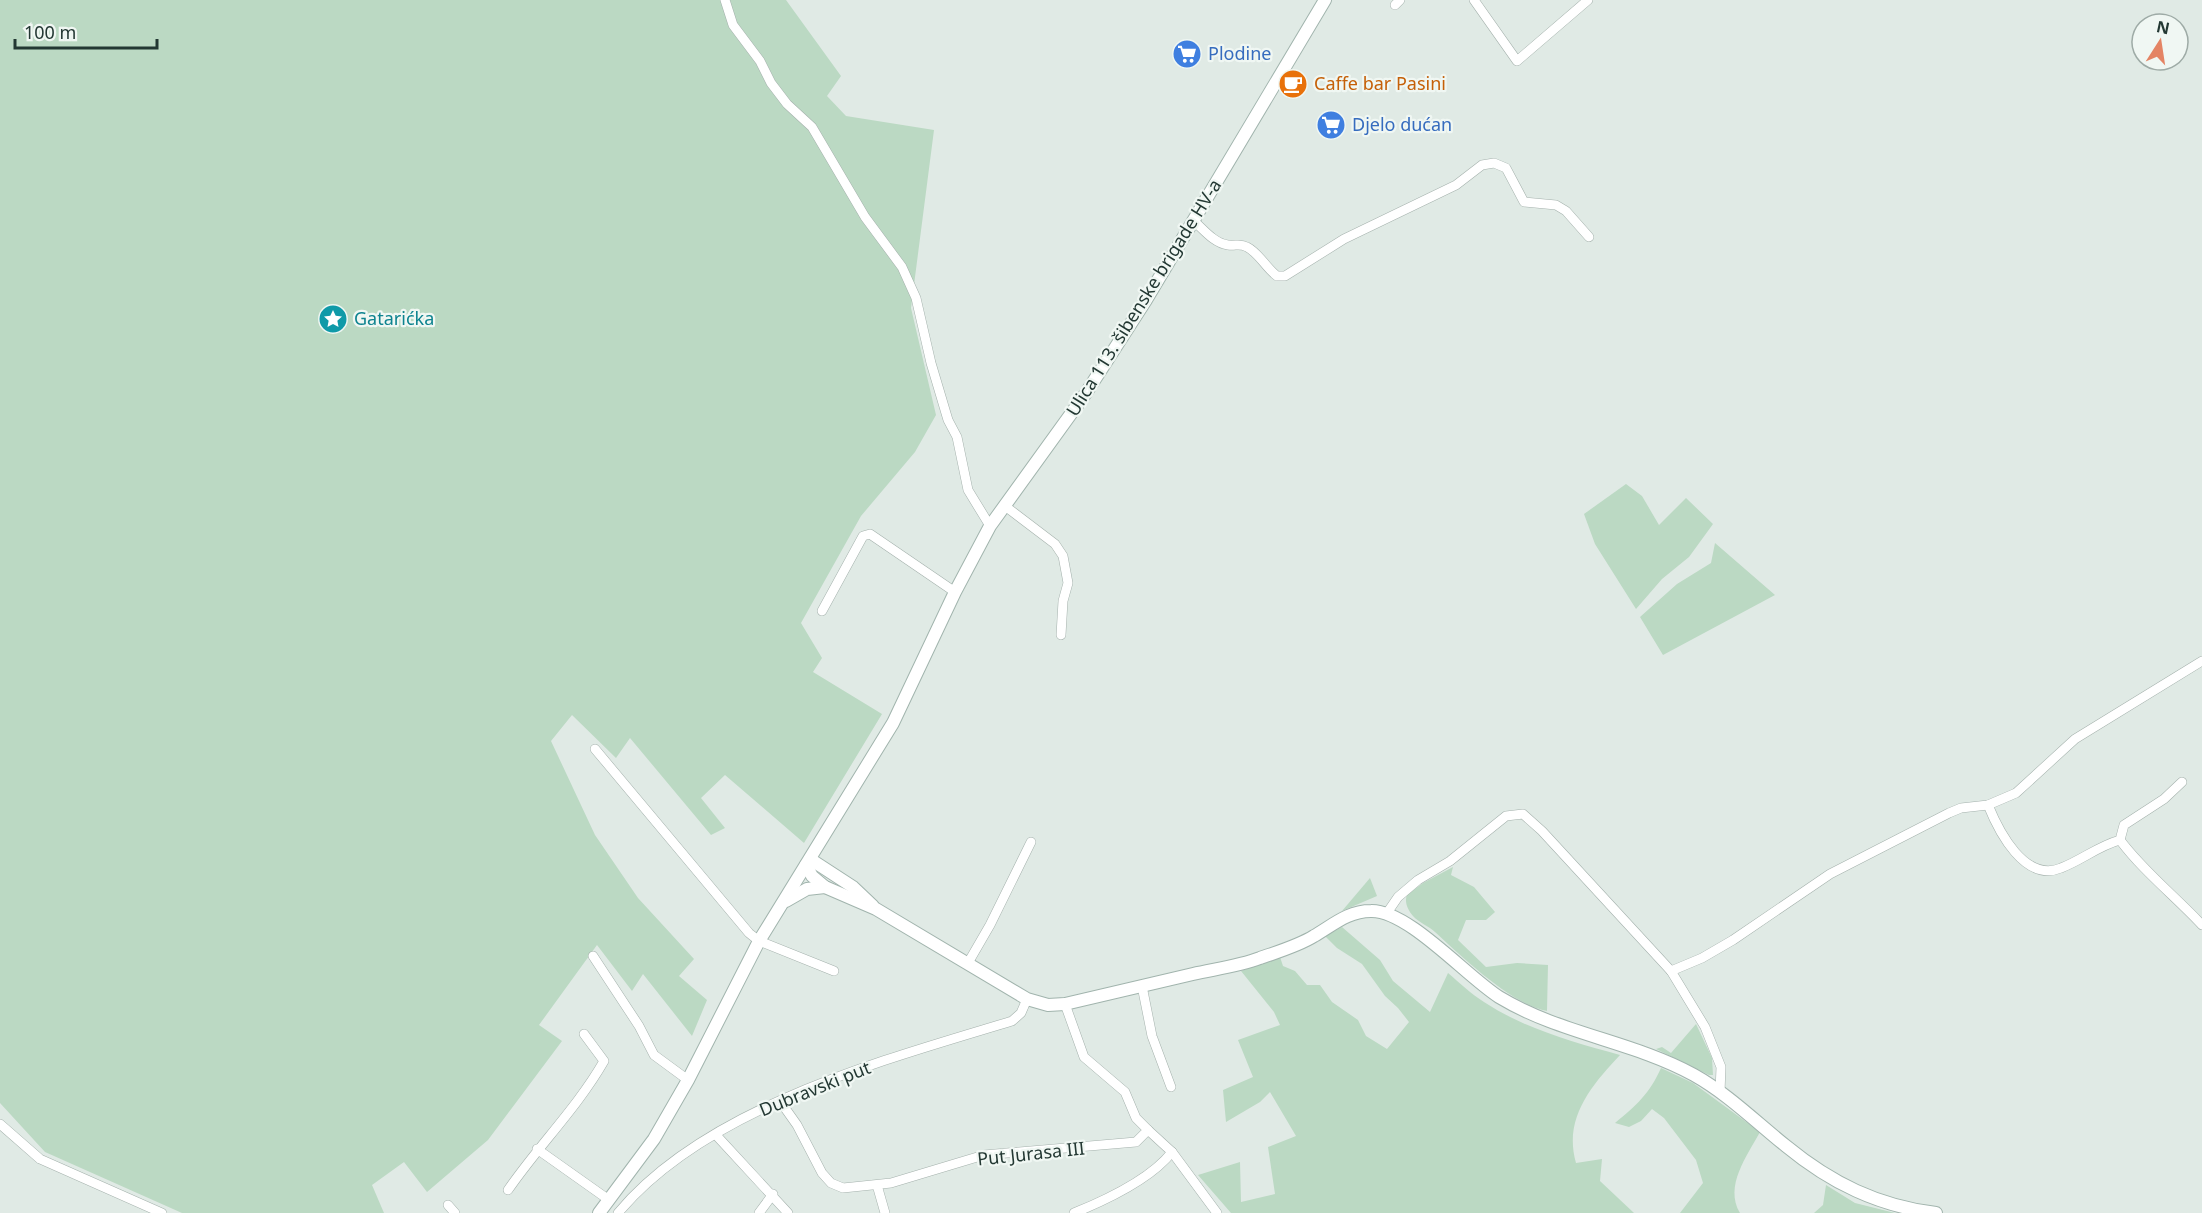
<svg xmlns="http://www.w3.org/2000/svg" width="2202" height="1213" font-family="'Noto Sans',sans-serif">
<style>
.green{fill:#bbd9c3}
.lines{fill:none;stroke-linecap:round;stroke-linejoin:round}
.minor-casing{stroke:#a4b1ac;stroke-width:10}
.secondary-casing{stroke:#a1b4ad;stroke-width:14}
.minor{stroke:#fff;stroke-width:9}
.secondary{stroke:#fff;stroke-width:12}
.labels{text-anchor:middle;stroke-width:4.5;stroke-linejoin:round;paint-order:stroke}
.shop-label{font-size:18px;fill:#366cbe;stroke:#f0f7f3;text-anchor:start}
.food-label{font-size:18px;fill:#c56008;stroke:#f0f7f3;text-anchor:start}
.street-label{font-size:18px;fill:#233833;stroke:#f0f7f3}
.culture-label{font-size:18px;fill:#0d838f;stroke:#f0f7f3;text-anchor:start}
</style>
<rect width="100%" height="100%" fill="#e0eae5"/>
<g class="green">
<polygon points="0,0 786,0 841,76 827,96 846,116 934,130 911,308 936,415 915,452 861,516 801,623 822,658 813,672 882,714 804,843 725,775 701,798 725,828 711,835 630,738 616,758 572,715 551,741 595,835 638,898 694,959 679,976 707,1000 692,1036 643,974 632,991 597,945 539,1025 562,1041 488,1140 427,1192 404,1162 372,1185 384,1213 182,1213 45,1152 0,1103"/>
<polygon points="1626,484 1642,496 1659,525 1686,498 1713,524 1689,557 1662,579 1636,609 1595,544 1584,514"/>
<polygon points="1715,543 1775,595 1663,655 1640,617 1677,584 1711,563"/>
<path d="M1453,867L1451,875L1474,887L1495,912L1486,920H1466L1458,940L1486,967L1517,963L1548,965L1547,1011C1512,1005 1461,956 1435,932C1429,926 1419,923 1413,916C1408,910 1404,902 1407,895L1423,883Z"/>
<polygon points="1370,878 1377,896 1342,911"/>
<path d="M1342,927L1380,960L1393,981L1430,1012L1448,973C1460,983 1471,994 1484,1002C1525,1029 1573,1042 1620,1055C1592,1085 1563,1118 1576,1163L1602,1159L1600,1181L1634,1213H1231L1198,1175L1240,1162L1241,1202L1275,1194L1268,1147L1296,1136L1270,1092L1260,1102L1226,1122L1223,1090L1253,1077L1238,1040L1280,1025L1274,1012L1241,971L1280,957L1283,966L1295,971L1307,985H1320L1332,1002L1358,1020L1366,1036L1387,1049L1409,1022L1398,1008L1385,996L1362,964L1337,948L1325,936Z"/>
<polygon points="1696,1024 1712,1058 1713,1075 1709,1075 1656,1049 1662,1047 1671,1053"/>
<path d="M1661,1068L1693,1083L1760,1132C1747,1156 1724,1186 1740,1213H1680L1703,1183L1696,1160L1664,1118L1652,1109L1641,1121L1629,1127L1615,1123C1636,1106 1650,1093 1661,1068Z"/>
<polygon points="1826,1185 1855,1203 1895,1213 1814,1213 1823,1205"/>
</g>
<g class="lines">
<g class="minor-casing">
<g id="minor">
<polyline points="725,0 733,25 760,61 771,83 787,104 812,127 865,217 902,267 916,298 931,363 948,420 957,437 968,490 990,526"/>
<polyline points="1474,0 1517,61 1588,0"/>
<polyline points="1395,5 1400,0"/>
<path d="M1194,221C1204,230 1214,243 1228,245C1236,246 1240,243 1247,247C1259,253 1266,268 1277,276H1285L1344,239L1456,185L1482,165L1494,163L1506,168L1524,202L1556,205L1566,211L1589,237"/>
<polyline points="1005,506 1055,544 1063,556 1068,583 1063,601 1061,635"/>
<polyline points="822,611 863,536 870,534 955,592"/>
<polyline points="595,749 749,933 759,941 834,971"/>
<path d="M1988,805C1999,832 2025,883 2061,868C2082,860 2098,846 2120,840L2124,825L2164,799L2182,782"/>
<path d="M2120,840C2143,871 2176,897 2202,925"/>
<polyline points="1387,913 1398,897 1418,880 1450,861 1506,816 1523,814 1542,831 1671,971 1705,1027 1721,1067 1720,1092"/>
<polyline points="593,956 639,1026 654,1055 688,1080"/>
<polyline points="968,963 990,925 1031,842"/>
<polyline points="1671,971 1702,958 1733,940 1830,874 1949,813 1961,808 1988,805 2016,793 2075,739 2202,661"/>
<polyline points="1142,986 1152,1036 1171,1087"/>
<polyline points="780,1101 797,1125 822,1173 831,1183 843,1188 891,1183 984,1155 1136,1142 1148,1130 1136,1118 1125,1092 1084,1057 1065,1004"/>
<polyline points="0,1124 40,1159 162,1213"/>
<polyline points="1148,1130 1172,1152 1217,1213"/>
<polyline points="716,1135 788,1213"/>
<polyline points="537,1149 609,1200"/>
<polyline points="877,1185 885,1213"/>
<path d="M508,1190C539,1145 577,1108 604,1061L584,1034"/>
<polyline points="448,1205 455,1213"/>
<path d="M618,1213C706,1107 884,1060 1012,1021L1021,1013L1027,999"/>
<polyline points="759,1213 773,1194"/>
<path d="M1074,1213C1106,1200 1151,1179 1172,1152"/>
</g>
</g>
<g class="secondary-casing">
<g id="secondary">
<polyline points="810,859 853,887 873,906"/>
<path d="M806,865L812,876L825,887L876,909L1027,999L1048,1005L1065,1004C1108,994 1150,984 1193,974C1215,969 1239,966 1260,958C1277,952 1298,946 1314,936C1333,925 1348,911 1371,911C1408,910 1466,976 1499,997C1560,1034 1632,1041 1694,1075C1728,1094 1756,1122 1786,1146C1831,1183 1878,1206 1936,1213"/>
<polyline points="786,901 807,889 825,887"/>
<polyline points="599,1213 654,1139 688,1080 759,941 893,723 955,592 990,526 1086,393 1146,300 1325,0"/>
</g>
</g>
<use href="#minor" class="minor"/>
<use href="#secondary" class="secondary"/>
</g>
<defs>
<g id="supermarket-disc" transform="scale(1.5)"><circle r="9.5" fill="#3f7fe0" stroke="#f0f7f3"/><path d="M-6-5.5h2.5l.6 2H6L4.5 2H-2.5L-4.4-4H-6ZM-1.5 3.2a1.3 1.3 0 1 0 .1 0ZM3 3.2a1.3 1.3 0 1 0 .1 0Z" fill="#fff"/></g>
<g id="cafe-disc" transform="scale(1.5)"><circle r="9.5" fill="#e8710a" stroke="#f0f7f3"/><path d="M-5.5-4.5H6V0H3Q3 3.5 0 3.5H-2.5Q-5.5 3.5-5.5 0ZM3-3.2v2h1.7v-2ZM-6 4.5H4V6H-6Z" fill="#fff"/></g>
<g id="sight-disc" transform="scale(1.5)"><circle r="9.5" fill="#0f9aa8" stroke="#f0f7f3"/><path d="M0-6L1.8-2.2L6-1.7L2.9 1.2L3.7 5.4L0 3.3L-3.7 5.4L-2.9 1.2L-6-1.7L-1.8-2.2Z" fill="#fff"/></g>
</defs>
<g fill-rule="evenodd">
<use href="#supermarket-disc" x="1187" y="54"/>
<use href="#cafe-disc" x="1293" y="84"/>
<use href="#supermarket-disc" x="1331" y="125"/>
<use href="#sight-disc" x="333" y="319"/>
</g>
<g class="labels">
<g class="shop-label">
<text x="1208" y="60">Plodine</text>
<text x="1352" y="131">Djelo dućan</text>
</g>
<g class="food-label">
<text x="1314" y="90">Caffe bar Pasini</text>
</g>
<g class="street-label">
<text transform="translate(1144 298) rotate(-58)" y="6">Ulica 113. šibenske brigade HV-a</text>
<text transform="translate(815 1089) rotate(-22)" y="6">Dubravski put</text>
<text transform="translate(1031 1154) rotate(-6)" y="6">Put Jurasa III</text>
</g>
<g class="culture-label">
<text x="354" y="325">Gatarićka</text>
</g>
</g>
<g transform="translate(2160 42) rotate(12)"><circle r="28" fill="#f0f7f3" stroke="#9eaba6" stroke-width="1.5"/>
<path d="M0-4.5L10 22L0 15L-10 22Z" fill="#e48464"/>
<text y="-9" font-size="16" font-weight="bold" text-anchor="middle" fill="#233833">N</text>
</g>
<path d="M15 39v9h142v-9" fill="none" stroke="#233833" stroke-width="3"/>
<text x="24" y="39" font-size="18" fill="#233833" stroke="#f0f7f3" stroke-width="4.5" paint-order="stroke">100 m</text>
</svg>
